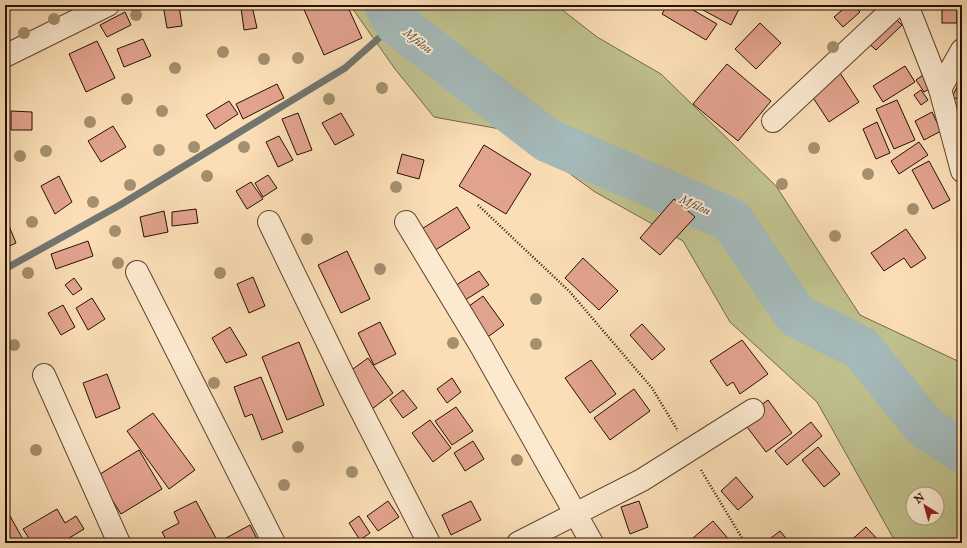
<svg xmlns="http://www.w3.org/2000/svg" width="967" height="548" font-family="'IM FELL Great Primer',serif">
<style>
.green{fill:#c0c18d;stroke:#746848;fill-rule:evenodd}
.lines{fill:none;stroke-linecap:round;stroke-linejoin:round}
.stream{stroke:#727570;stroke-width:7}
.river{stroke:#a4b9b9;stroke-width:44}
.building{fill:#e2a38e;stroke:#271002}
.minor-casing{stroke:#5c442f;stroke-width:24}
.path{stroke:#271002;stroke-width:2.5;stroke-dasharray:1 2;stroke-linecap:butt}
.minor{stroke:#fcead0;stroke-width:22}
.tree{fill:#a48f6e}
.labels{text-anchor:middle;stroke-width:4;stroke-linejoin:round;paint-order:stroke}
.water-label{font-size:12px;font-style:italic;fill:#534b42;stroke:#fcead0}
</style>
<rect width="100%" height="100%" fill="#fbdeb6"/>
<filter id="stains"><feTurbulence type="fractalNoise" baseFrequency=".005" numOctaves="4"/><feColorMatrix values="0 0 0 0 .2 0 0 0 0 .09 0 0 0 0 .02 0 0 0 .5 -.17"/></filter>
<radialGradient id="worn" r=".72"><stop offset=".6" stop-color="#630" stop-opacity="0"/><stop offset="1" stop-color="#630" stop-opacity=".3"/></radialGradient>
<path class="green" d="M350,5H556L597,37L661,74L776,186L860,315L962,363V543H896L817,402L730,322L683,241L595,192L511,131L434,117L395,69ZM913,494H937V518H913Z"/>
<g class="lines">
<polyline class="stream" points="5,269 120,205 345,68 396,23"/>
<polyline class="river" points="386,5 396,23 547,140 731,220 797,316 861,348 925,427 962,451"/>
</g>
<g class="building">
<polygon points="163,5 179,5 182,26 167,28"/>
<polygon points="302,5 347,5 362,38 324,55"/>
<polygon points="667,5 696,5 693,10 717,24 706,40 662,14"/>
<polygon points="703,5 731,5 739,9 731,25 701,9"/>
<polygon points="848,5 854,5 860,12 843,27 834,17"/>
<rect x="942" y="5" width="15" height="18"/>
<polygon points="252,6 257,28 244,30 241,8"/>
<polygon points="125,12 131,25 107,37 100,25"/>
<polygon points="892,15 902,25 876,50 866,41"/>
<polygon points="760,23 781,43 756,69 735,49"/>
<polygon points="143,39 151,56 124,67 117,49"/>
<polygon points="97,41 115,78 86,92 69,54"/>
<polygon points="727,64 771,101 738,141 693,104"/>
<polygon points="905,66 915,82 883,102 873,86"/>
<polygon points="840,73 859,102 829,122 810,93"/>
<polygon points="926,73 934,86 924,92 916,80"/>
<polygon points="962,77 962,101 952,97"/>
<polygon points="277,84 284,98 243,119 236,104"/>
<polygon points="921,90 928,100 921,105 914,95"/>
<polygon points="897,100 915,140 894,149 876,109"/>
<polygon points="229,101 238,114 215,129 206,115"/>
<polygon points="11,111 32,112 32,130 11,130"/>
<polygon points="932,112 941,131 924,140 915,121"/>
<polygon points="298,113 312,150 297,155 282,119"/>
<polygon points="341,113 354,135 335,145 322,123"/>
<polygon points="877,122 890,153 876,159 863,129"/>
<polygon points="113,126 126,147 101,162 88,141"/>
<polygon points="279,136 293,160 278,167 266,142"/>
<polygon points="919,142 928,155 899,174 891,161"/>
<polygon points="484,145 531,174 506,214 459,186"/>
<polygon points="402,154 424,160 419,179 397,173"/>
<polygon points="929,161 950,200 933,209 912,170"/>
<polygon points="268,175 277,188 263,197 255,183"/>
<polygon points="59,176 72,202 55,214 41,186"/>
<polygon points="251,182 263,199 247,209 236,191"/>
<polygon points="674,199 695,217 660,255 640,238"/>
<polygon points="457,207 470,228 434,251 420,230"/>
<polygon points="196,209 198,223 172,226 172,212"/>
<polygon points="164,211 168,232 144,237 140,217"/>
<polygon points="5,216 16,243 5,248"/>
<polygon points="906,229 926,258 911,268 904,258 884,271 871,253"/>
<polygon points="88,241 93,256 56,269 51,254"/>
<polygon points="347,251 370,299 341,313 318,265"/>
<polygon points="583,258 618,291 599,310 565,278"/>
<polygon points="479,271 489,285 462,302 453,287"/>
<polygon points="253,277 265,306 249,313 237,284"/>
<polygon points="74,278 82,289 73,295 65,285"/>
<polygon points="483,296 504,325 485,339 465,309"/>
<polygon points="92,298 105,319 88,330 76,308"/>
<polygon points="63,305 75,327 61,335 48,313"/>
<polygon points="380,322 396,354 374,365 358,333"/>
<polygon points="642,324 665,349 652,360 630,335"/>
<polygon points="230,327 247,355 226,363 212,338"/>
<polygon points="742,340 768,374 740,394 733,382 727,386 710,361"/>
<polygon points="299,342 324,405 287,420 262,357"/>
<polygon points="368,358 393,393 372,409 346,374"/>
<polygon points="591,360 616,394 590,413 565,378"/>
<polygon points="107,374 120,408 96,418 83,383"/>
<polygon points="261,377 283,432 262,440 252,414 245,417 234,387"/>
<polygon points="452,378 461,392 447,403 437,389"/>
<polygon points="634,389 650,411 610,440 594,418"/>
<polygon points="403,390 417,408 403,418 390,400"/>
<polygon points="768,400 792,433 766,452 741,419"/>
<polygon points="456,407 473,431 452,445 435,421"/>
<polygon points="153,413 195,470 169,489 127,431"/>
<polygon points="430,420 451,448 433,462 412,433"/>
<polygon points="811,422 822,436 787,465 775,451"/>
<polygon points="473,441 484,459 465,471 454,453"/>
<polygon points="818,447 840,474 824,487 802,460"/>
<polygon points="139,450 162,489 121,514 97,476"/>
<polygon points="736,477 753,497 738,510 721,491"/>
<polygon points="196,501 217,540 211,543 168,543 162,532 179,523 174,512"/>
<polygon points="388,501 399,517 378,531 367,516"/>
<polygon points="471,501 481,520 451,535 442,515"/>
<polygon points="639,501 648,527 630,534 621,507"/>
<polygon points="5,507 25,543 5,543"/>
<polygon points="57,509 65,523 76,516 84,529 61,543 32,543 23,529"/>
<polygon points="359,516 370,533 360,540 349,523"/>
<polygon points="713,521 731,542 687,543"/>
<polygon points="250,525 259,543 217,543"/>
<polygon points="866,527 881,543 848,543"/>
<polygon points="780,531 790,543 775,543 771,538"/>
</g>
<g class="lines">
<g class="minor-casing">
<g id="minor">
<polyline points="907,5 940,89 962,171"/>
<polyline points="5,56 108,5"/>
<polyline points="940,89 962,50"/>
<polyline points="773,121 897,5"/>
<polyline points="269,222 350,389 429,543"/>
<polyline points="406,222 481,346 592,543"/>
<polyline points="137,272 274,543"/>
<polyline points="44,375 119,543"/>
<polyline points="518,543 642,480 753,410"/>
</g>
</g>
<g class="path">
<polyline points="478,205 570,292 652,388 678,431"/>
<polyline points="701,470 745,543"/>
</g>
<use href="#minor" class="minor"/>
</g>
<g class="tree">
<circle cx="136" cy="15" r="6"/>
<circle cx="54" cy="19" r="6"/>
<circle cx="24" cy="33" r="6"/>
<circle cx="833" cy="47" r="6"/>
<circle cx="223" cy="52" r="6"/>
<circle cx="298" cy="58" r="6"/>
<circle cx="264" cy="59" r="6"/>
<circle cx="175" cy="68" r="6"/>
<circle cx="382" cy="88" r="6"/>
<circle cx="127" cy="99" r="6"/>
<circle cx="329" cy="99" r="6"/>
<circle cx="162" cy="111" r="6"/>
<circle cx="90" cy="122" r="6"/>
<circle cx="194" cy="147" r="6"/>
<circle cx="244" cy="147" r="6"/>
<circle cx="814" cy="148" r="6"/>
<circle cx="159" cy="150" r="6"/>
<circle cx="46" cy="151" r="6"/>
<circle cx="20" cy="156" r="6"/>
<circle cx="868" cy="174" r="6"/>
<circle cx="207" cy="176" r="6"/>
<circle cx="782" cy="184" r="6"/>
<circle cx="130" cy="185" r="6"/>
<circle cx="396" cy="187" r="6"/>
<circle cx="93" cy="202" r="6"/>
<circle cx="913" cy="209" r="6"/>
<circle cx="32" cy="222" r="6"/>
<circle cx="115" cy="231" r="6"/>
<circle cx="835" cy="236" r="6"/>
<circle cx="307" cy="239" r="6"/>
<circle cx="118" cy="263" r="6"/>
<circle cx="380" cy="269" r="6"/>
<circle cx="28" cy="273" r="6"/>
<circle cx="220" cy="273" r="6"/>
<circle cx="536" cy="299" r="6"/>
<circle cx="453" cy="343" r="6"/>
<circle cx="536" cy="344" r="6"/>
<circle cx="14" cy="345" r="6"/>
<circle cx="214" cy="383" r="6"/>
<circle cx="298" cy="447" r="6"/>
<circle cx="36" cy="450" r="6"/>
<circle cx="517" cy="460" r="6"/>
<circle cx="352" cy="472" r="6"/>
<circle cx="284" cy="485" r="6"/>
</g>
<g class="labels">
<g class="water-label">
<text transform="translate(418 41) rotate(38)" y="4">Mfilou</text>
<text transform="translate(695 205) rotate(24)" y="4">Mfilou</text>
</g>
</g>
<rect width="967" height="548" fill="none" stroke="#fbdeb6" stroke-width="20"/>
<rect x="6" y="6" width="955" height="536" fill="none" stroke="#271002" stroke-width="2"/>
<rect x="10" y="10" width="947" height="528" fill="none" stroke="#271002"/>
<g transform="translate(925 506) rotate(323)"><circle r="19" fill="#fcead0" stroke="#a7937e"/>
<path d="M0-3L7 15L0 10L-7 15Z" fill="#8f2418"/>
<text y="-6" font-size="11" font-weight="bold" text-anchor="middle" fill="#271002">N</text>
</g>
<rect width="100%" height="100%" filter="url(#stains)"/>
<rect width="100%" height="100%" fill="url(#worn)"/>
</svg>
